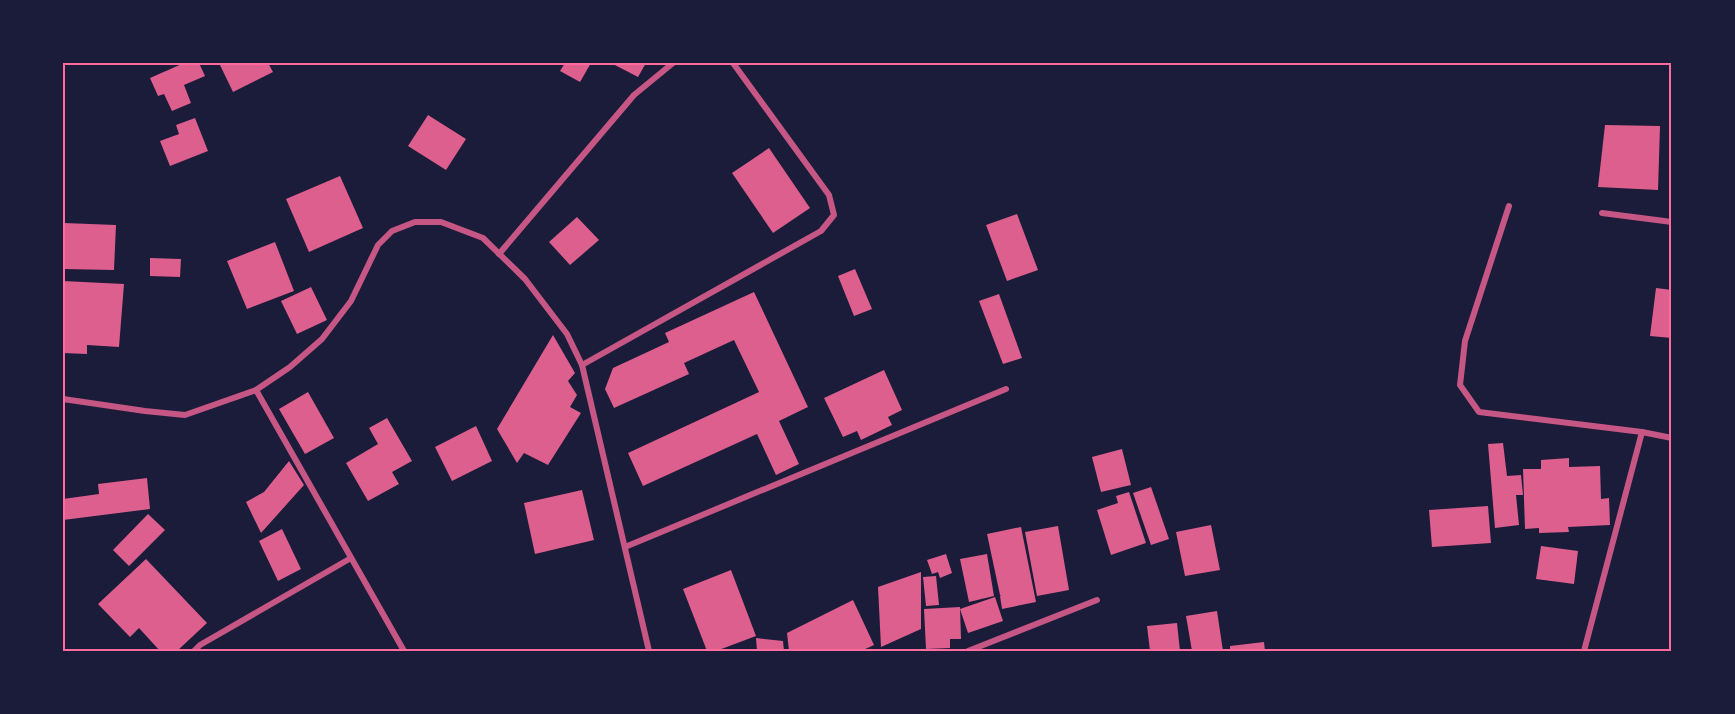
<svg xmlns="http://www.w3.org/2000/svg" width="1735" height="714" font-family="Jost,sans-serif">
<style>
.building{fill:#dd5f8e}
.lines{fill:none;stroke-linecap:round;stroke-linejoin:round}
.minor{stroke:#c65784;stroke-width:6}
.neatline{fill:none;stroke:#ff6b9d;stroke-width:2}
</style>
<rect width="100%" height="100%" fill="#1b1b3a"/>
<g class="building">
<polygon points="184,63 199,63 205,76 184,85 191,103 172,111 164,94 158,96 150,78"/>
<polygon points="219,63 268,63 273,72 233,92"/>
<polygon points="565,63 591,63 580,82 560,71"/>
<polygon points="611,63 646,63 638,77"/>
<polygon points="428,115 466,139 446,170 408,146"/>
<polygon points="195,118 208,151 170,166 160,141 179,134 176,125"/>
<polygon points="1605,125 1660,126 1658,190 1598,187"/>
<polygon points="769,148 810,208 773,233 732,173"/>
<polygon points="340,176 363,228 309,252 286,199"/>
<polygon points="1017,214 1038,270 1007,281 986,225"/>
<polygon points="577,217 599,240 570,265 549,242"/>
<polygon points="64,223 116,225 114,270 63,269"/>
<polygon points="275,242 294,291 247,309 227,261"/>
<polygon points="150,258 181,259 180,277 150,276"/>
<polygon points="855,269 872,309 854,316 838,276"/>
<polygon points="63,281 124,284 119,347 87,345 87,354 63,353"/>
<polygon points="311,287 327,320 297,334 281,301"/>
<polygon points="1656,288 1672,290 1672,338 1650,336"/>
<polygon points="754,292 808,407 779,421 799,464 776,475 757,434 643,486 628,453 759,392 734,340 684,363 689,374 614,408 605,389 613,368 669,342 665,333"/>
<polygon points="999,294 1022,358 1003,364 979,301"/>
<polygon points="553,335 575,373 568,381 577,395 570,407 581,413 548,465 524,453 517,463 497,429"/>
<polygon points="884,370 902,410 888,417 892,425 861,440 857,431 843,437 824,398"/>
<polygon points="308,392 334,438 305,454 279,409"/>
<polygon points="387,418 412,461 392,472 399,484 368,501 346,463 378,444 369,428"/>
<polygon points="476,426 492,461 452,481 435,447"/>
<polygon points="1503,443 1507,476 1521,475 1523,495 1516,495 1519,525 1495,528 1488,444"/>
<polygon points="1122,449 1131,485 1101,492 1092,457"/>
<polygon points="1569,458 1569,467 1600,466 1601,499 1609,498 1610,525 1568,527 1569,532 1539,533 1539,528 1525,529 1523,469 1541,469 1541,460"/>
<polygon points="289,461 304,485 261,533 246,502 264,492"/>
<polygon points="147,478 150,509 63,520 63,499 99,494 98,484"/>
<polygon points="1151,487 1169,539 1151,545 1133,493"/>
<polygon points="582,490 594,540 535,554 524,503"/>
<polygon points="1129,492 1146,543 1111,555 1097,510 1118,503 1116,496"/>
<polygon points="1488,506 1491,543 1432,547 1429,510"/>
<polygon points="148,514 165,530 129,566 113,550"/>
<polygon points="1211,525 1220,570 1185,576 1176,532"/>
<polygon points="1058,526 1069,590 1037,596 1025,532"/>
<polygon points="1021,527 1036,602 1002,609 1000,596 1001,595 1000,595 987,534"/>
<polygon points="282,529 301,569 278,581 259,541"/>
<polygon points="1541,546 1578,551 1574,584 1536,579"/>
<polygon points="946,554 952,573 940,578 938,572 932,574 927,560"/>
<polygon points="987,554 994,596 969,602 960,559"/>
<polygon points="146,559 207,623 177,651 160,651 139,628 130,637 98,604"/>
<polygon points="731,570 756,636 716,651 707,651 683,589"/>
<polygon points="921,572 921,629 881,647 878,587"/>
<polygon points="936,576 939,605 926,606 923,577"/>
<polygon points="995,597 1003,621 968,633 960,609"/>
<polygon points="853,600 874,645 861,651 789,651 787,633"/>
<polygon points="960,607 961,639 950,639 950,648 926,649 924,609"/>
<polygon points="1217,611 1223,651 1192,651 1186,616"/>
<polygon points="1177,623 1180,651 1150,651 1147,626"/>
<polygon points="756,638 783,641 784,651 757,651"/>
<polygon points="1264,642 1265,651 1230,651 1230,646"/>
</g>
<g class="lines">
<g class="minor">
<polyline points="1509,206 1465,341 1460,385 1479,412 1642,432 1672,438"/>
<polyline points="1602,213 1672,222"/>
<polyline points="499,254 634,95 673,63"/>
<polyline points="582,365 821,231 834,215 829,195 733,63"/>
<polyline points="256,390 404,651"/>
<polyline points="63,399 145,411 185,415 256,390 290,367 322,339 351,301 378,245 392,231 415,222 441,222 483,238 525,279 567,334 582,365 649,651"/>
<polyline points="625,547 1006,389"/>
<polyline points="194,651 200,645 351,558"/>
<polyline points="968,651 1097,600"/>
<polyline points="1584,651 1642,432"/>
</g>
</g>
<rect width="1735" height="714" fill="none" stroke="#1b1b3a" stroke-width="129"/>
<rect x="64" y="64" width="1606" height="586" class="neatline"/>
</svg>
